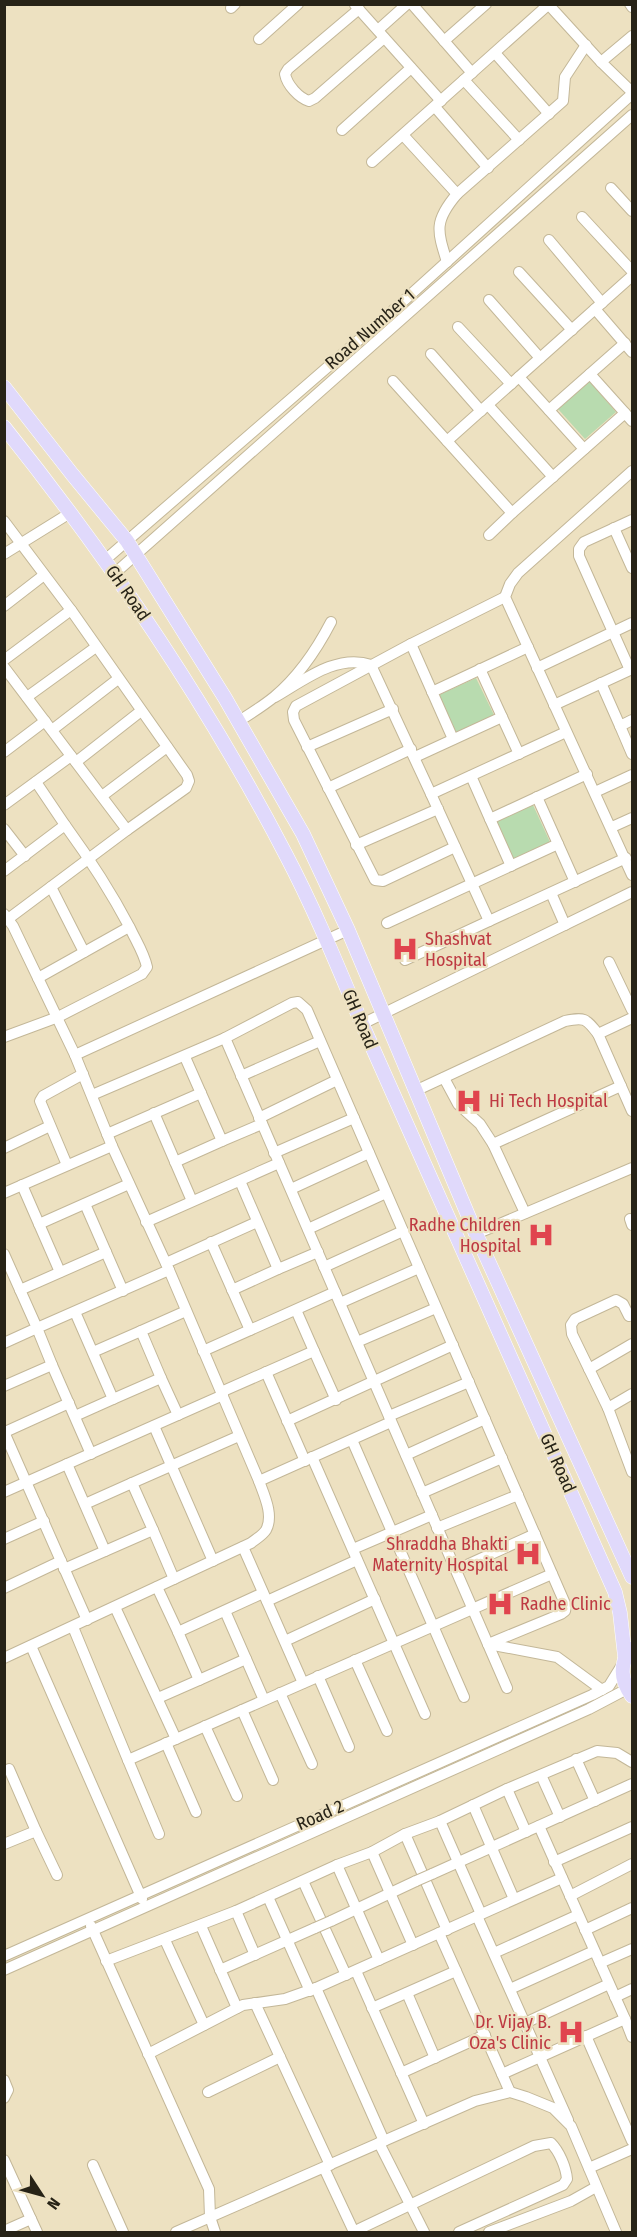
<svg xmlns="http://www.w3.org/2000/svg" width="637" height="2237" font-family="'Fira Sans Condensed',sans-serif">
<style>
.green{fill:#b8dbaf}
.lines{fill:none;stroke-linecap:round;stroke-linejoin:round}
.minor-casing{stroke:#c3b798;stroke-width:12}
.major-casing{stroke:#fff;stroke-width:15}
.minor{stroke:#fff;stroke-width:10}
.major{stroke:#e0d9fb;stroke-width:14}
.minor-bridge-casing{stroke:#c3b798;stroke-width:12;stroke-linecap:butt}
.minor-bridge{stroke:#fff;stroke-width:10}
.labels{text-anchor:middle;stroke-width:4.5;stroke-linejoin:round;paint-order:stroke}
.street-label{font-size:18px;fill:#272317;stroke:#ede1c1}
.health-label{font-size:18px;fill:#be3a42;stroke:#ede1c1;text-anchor:start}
</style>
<rect width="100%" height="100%" fill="#ede1c1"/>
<g class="green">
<polygon points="589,381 616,412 585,439 558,409"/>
<polygon points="476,678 494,715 456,733 439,695"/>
<polygon points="533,805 550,842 513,859 496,822"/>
</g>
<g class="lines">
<g class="minor-casing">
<g id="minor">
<polyline points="412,4 472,73"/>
<polyline points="548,4 601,62 632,92"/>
<polyline points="630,4 632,7"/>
<polyline points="355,5 441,101"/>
<polyline points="231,8 235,4"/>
<path d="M359,9L288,69L285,74C287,85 299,98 309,101L315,98L384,38"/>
<polyline points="378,30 407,4"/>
<polyline points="259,39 298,4"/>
<polyline points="444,41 486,4"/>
<polyline points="495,53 549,114"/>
<polyline points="601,62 632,36"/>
<polyline points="464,80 519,140"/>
<polyline points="435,107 488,168"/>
<polyline points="342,130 411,68"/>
<polyline points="403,135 457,194"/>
<polyline points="372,162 549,4"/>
<polyline points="611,188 632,211"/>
<polyline points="582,217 632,271"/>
<polyline points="549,240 602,303"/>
<path d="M447,262C437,230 434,221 457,194L563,101L565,77L586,45"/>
<polyline points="519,272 572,330"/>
<polyline points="632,276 447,441 512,513 625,413 632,421"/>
<polyline points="489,300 540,358"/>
<polyline points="595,309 632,352"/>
<polyline points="458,327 511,384"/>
<polyline points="431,354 481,411"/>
<polyline points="590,374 625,413"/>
<polyline points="519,377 584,449"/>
<polyline points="393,381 447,441"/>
<polyline points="488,405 553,477"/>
<polyline points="549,410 625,343"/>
<polyline points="632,471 518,573 510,584 505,597 632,875"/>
<polyline points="4,521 71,610 187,775 189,781 186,788 127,830"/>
<polyline points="614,528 632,568"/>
<polyline points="489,535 512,513"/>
<polyline points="4,554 70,513"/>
<polyline points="105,560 398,306 632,94"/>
<polyline points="114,574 632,115"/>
<polyline points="4,606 44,575"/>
<polyline points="411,644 453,739"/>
<polyline points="4,660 71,610"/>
<polyline points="4,667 127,830 8,919"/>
<polyline points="537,668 632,623"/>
<polyline points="480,669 519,754"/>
<polyline points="630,670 579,556 579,549 584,542 632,520"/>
<polyline points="601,683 620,726 632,720"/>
<polyline points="432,692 528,647"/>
<polyline points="27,697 96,647"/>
<path d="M275,697C303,681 337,653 371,665L431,794"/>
<polyline points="554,705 632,669"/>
<path d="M239,721C250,714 263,706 274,697C298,677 317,649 331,622"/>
<polyline points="620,726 632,754"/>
<polyline points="52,730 118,679"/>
<polyline points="566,732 431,794 489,921 626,858"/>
<polyline points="307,747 393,709"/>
<polyline points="4,752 45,721"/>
<polyline points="415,757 502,717"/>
<polyline points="76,762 141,711"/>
<polyline points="471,776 490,819 587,774"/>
<polyline points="36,782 65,825"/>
<polyline points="328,788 411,749"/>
<polyline points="595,792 632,775"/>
<polyline points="102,796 167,747"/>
<polyline points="537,797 575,882"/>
<polyline points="4,805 71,756"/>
<polyline points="490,819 511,866"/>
<polyline points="612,827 632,818"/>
<polyline points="4,829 25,856"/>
<polyline points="356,845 438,809"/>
<polyline points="455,847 383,881 375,880 294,720 293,712 296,706 411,644 505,597"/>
<path d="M4,871L65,825C89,858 111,892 130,928C136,941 144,953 147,967L142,974L58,1017L4,1037"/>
<polyline points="51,887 84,952"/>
<polyline points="551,893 565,925"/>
<polyline points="4,914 13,926 75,1055 348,930"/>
<polyline points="387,923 558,844"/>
<polyline points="405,960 489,921"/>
<polyline points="609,962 632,1010"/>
<polyline points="38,978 129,927"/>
<polyline points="632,1018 598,1034 632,1111"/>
<polyline points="362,1024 632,892"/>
<polyline points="185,1057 222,1141 262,1124"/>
<polyline points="241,1076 320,1041"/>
<polyline points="444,1078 458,1104 480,1124 493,1144"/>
<path d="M415,1091L565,1021C584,1017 586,1018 598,1034"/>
<polyline points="92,1095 225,1038"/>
<polyline points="154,1113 192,1201"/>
<polyline points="259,1118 337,1080"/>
<polyline points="107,1134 201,1093"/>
<polyline points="4,1148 50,1126"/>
<polyline points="274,1153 354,1118"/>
<polyline points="175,1162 222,1141"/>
<polyline points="67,1165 40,1101 43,1096 83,1074"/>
<polyline points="240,1181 278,1269 318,1252"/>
<polyline points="22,1185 39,1224 129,1184"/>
<polyline points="291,1189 369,1153"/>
<polyline points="4,1193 112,1146"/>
<polyline points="85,1204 123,1291"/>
<polyline points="525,1213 493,1144 621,1086"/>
<polyline points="630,1219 632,1225"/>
<polyline points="146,1222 279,1163"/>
<polyline points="39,1224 60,1272"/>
<polyline points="308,1229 386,1193"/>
<polyline points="476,1234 632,1168"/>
<polyline points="211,1242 250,1330"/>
<polyline points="4,1254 37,1328 4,1343"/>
<polyline points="166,1263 257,1222"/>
<polyline points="324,1267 403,1231"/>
<polyline points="20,1290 106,1252"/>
<polyline points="232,1290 278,1269"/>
<polyline points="335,1292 225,1038 292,1003 298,1002 307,1010 566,1606 565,1611 561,1614 488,1644"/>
<polyline points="340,1303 419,1268"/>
<polyline points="75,1312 113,1399 161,1378 141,1331 186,1311"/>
<polyline points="629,1316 623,1304 616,1300 575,1319 571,1325 572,1334 608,1408 632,1472"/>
<polyline points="357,1342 436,1308"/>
<polyline points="203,1351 335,1292 507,1688"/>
<polyline points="314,1351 336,1400"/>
<polyline points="93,1352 141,1331"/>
<polyline points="52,1365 91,1454"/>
<polyline points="589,1369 632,1344"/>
<polyline points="266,1372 305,1461"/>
<polyline points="161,1378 178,1415"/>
<polyline points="4,1386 52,1365 37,1328 169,1270"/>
<polyline points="221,1392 314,1351 296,1310"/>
<polyline points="608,1408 632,1394"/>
<polyline points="75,1416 113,1399"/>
<polyline points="389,1416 469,1382"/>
<polyline points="287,1421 453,1345"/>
<polyline points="154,1426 213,1561"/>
<polyline points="4,1432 87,1620"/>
<polyline points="5,1432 69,1403"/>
<polyline points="352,1440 464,1697"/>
<polyline points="406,1455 485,1419"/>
<polyline points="312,1457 425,1714"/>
<polyline points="67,1464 105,1551"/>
<polyline points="259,1481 391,1422"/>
<polyline points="4,1492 223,1395"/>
<polyline points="422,1493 502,1458"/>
<polyline points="85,1504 132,1483"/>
<polyline points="437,1528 518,1495"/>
<polyline points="153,1530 174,1579"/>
<polyline points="4,1539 44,1521"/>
<polyline points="243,1547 303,1683"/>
<polyline points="353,1549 432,1515"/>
<polyline points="64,1569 153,1530 132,1483 239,1436"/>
<polyline points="456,1570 535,1534"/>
<polyline points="157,1587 178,1632"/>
<polyline points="4,1588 61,1561"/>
<polyline points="267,1601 357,1560"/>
<polyline points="115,1607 176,1739"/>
<polyline points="225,1611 264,1700"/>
<polyline points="73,1627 128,1760 552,1574"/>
<polyline points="285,1641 375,1599"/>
<polyline points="488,1644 557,1657 602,1690"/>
<polyline points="31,1646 142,1899"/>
<path d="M4,1658L251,1543C256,1539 263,1535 266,1530C274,1515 264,1495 259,1481L169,1270L112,1146L75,1055"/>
<polyline points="355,1660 387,1731"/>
<polyline points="318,1676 349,1747"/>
<polyline points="199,1680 246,1659"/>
<polyline points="280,1693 312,1764"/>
<polyline points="158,1698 199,1680 178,1632 263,1593"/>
<polyline points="242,1710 273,1780"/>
<polyline points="205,1726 237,1796"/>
<polyline points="166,1743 196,1812"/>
<polyline points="576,1759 595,1801"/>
<polyline points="128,1760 159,1834"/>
<polyline points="541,1775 560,1817"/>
<polyline points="507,1789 526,1832"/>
<polyline points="473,1805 514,1899"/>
<polyline points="440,1821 481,1914"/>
<polyline points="539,1826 625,2019"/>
<polyline points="36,1831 57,1875"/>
<polyline points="405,1834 447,1930"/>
<polyline points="4,1844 36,1831 9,1769"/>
<polyline points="372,1852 413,1945"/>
<polyline points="554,1862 632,1827"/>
<polyline points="337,1865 379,1960"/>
<polyline points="432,1874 632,1784"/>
<polyline points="303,1881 346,1975"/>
<polyline points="570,1896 632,1864"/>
<polyline points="268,1897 310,1991"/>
<polyline points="236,1911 255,1955"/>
<polyline points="477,1916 568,2120"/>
<polyline points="331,1921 416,1881"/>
<polyline points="91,1926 209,2189 210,2217 215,2232"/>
<polyline points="201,1926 237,2008"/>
<polyline points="585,1930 632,1908"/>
<polyline points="439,1933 502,2074"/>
<polyline points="165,1940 204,2025"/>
<polyline points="494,1953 578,1915"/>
<polyline points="4,1956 592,1695 609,1686 622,1665"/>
<polyline points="106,1961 236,1911 337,1865 372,1852 405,1834 440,1821 507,1789 597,1751 617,1753 632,1762"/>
<polyline points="600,1963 632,1949"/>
<polyline points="4,1970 589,1709 627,1689"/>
<polyline points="220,1970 315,1928"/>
<polyline points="356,1971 424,2124"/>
<polyline points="316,1988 384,2141"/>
<polyline points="510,1989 594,1951"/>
<polyline points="407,1993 435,2058"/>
<polyline points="615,1997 632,1989"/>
<polyline points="255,2003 330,2165"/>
<polyline points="372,2008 456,1971"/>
<polyline points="525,2023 609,1984"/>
<polyline points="586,2036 632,2141"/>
<polyline points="148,2054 243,2005 285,1999 316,1988 562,1878"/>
<polyline points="401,2073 485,2035"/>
<polyline points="4,2080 8,2090 4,2098"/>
<polyline points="208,2092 280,2057"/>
<polyline points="510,2092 502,2074 625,2019 632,2037"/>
<polyline points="379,2143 424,2232"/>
<polyline points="4,2160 37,2232"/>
<polyline points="93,2165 123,2232"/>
<polyline points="324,2168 354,2232"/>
<polyline points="589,2168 632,2149"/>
<polyline points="4,2231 31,2219"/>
<polyline points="176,2232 475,2101 510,2092 526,2097 553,2108 571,2126 616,2232"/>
<path d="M353,2232L534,2146L551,2143C559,2151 566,2167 567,2179L563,2185L459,2232"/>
<polyline points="489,2232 571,2201 596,2187"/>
</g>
</g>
<g class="major-casing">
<g id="major">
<polyline points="4,387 72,474 127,541 225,698 303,834 348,930 476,1234 632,1577"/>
<path d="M4,427C111,561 207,703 286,855C315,910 338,967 362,1024L615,1592L620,1613L625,1657"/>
<path d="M630,1649C619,1666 621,1681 632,1696"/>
</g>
</g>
<use href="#minor" class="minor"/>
<use href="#major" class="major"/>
<g class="minor-bridge-casing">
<g id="minor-bridge">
<polyline points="416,1881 432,1874"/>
<polyline points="315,1928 331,1921"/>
</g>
</g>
<use href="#minor-bridge" class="minor-bridge"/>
</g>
<defs>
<g id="hospital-bare" transform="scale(2.07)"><path d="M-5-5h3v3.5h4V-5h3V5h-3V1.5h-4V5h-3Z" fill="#e0444e" stroke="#ede1c1" stroke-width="2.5" paint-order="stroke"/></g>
</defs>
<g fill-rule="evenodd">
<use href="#hospital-bare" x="405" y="949"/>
<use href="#hospital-bare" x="469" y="1101"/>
<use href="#hospital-bare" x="541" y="1235"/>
<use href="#hospital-bare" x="528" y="1554"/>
<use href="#hospital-bare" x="500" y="1604"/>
<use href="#hospital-bare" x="571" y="2032"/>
</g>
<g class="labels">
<g class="street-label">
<text transform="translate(370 329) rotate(-41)" y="6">Road Number 1</text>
<text transform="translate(128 593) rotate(55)" y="6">GH Road</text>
<text transform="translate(360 1019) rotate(67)" y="6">GH Road</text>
<text transform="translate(558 1463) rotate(66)" y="6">GH Road</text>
<text transform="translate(320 1815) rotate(-24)" y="6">Road 2</text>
</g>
<g class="health-label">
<text x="425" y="945">Shashvat<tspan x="425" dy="21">Hospital</tspan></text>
<text x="489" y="1107">Hi Tech Hospital</text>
<text x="521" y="1231" text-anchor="end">Radhe Children<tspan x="521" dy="21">Hospital</tspan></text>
<text x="508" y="1550" text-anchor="end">Shraddha Bhakti<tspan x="508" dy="21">Maternity Hospital</tspan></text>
<text x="520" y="1610">Radhe Clinic</text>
<text x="551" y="2028" text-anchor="end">Dr. Vijay B.<tspan x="551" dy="21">Oza's Clinic</tspan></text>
</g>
</g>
<rect width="637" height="2237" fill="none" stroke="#272317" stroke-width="12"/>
<g transform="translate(42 2195) rotate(126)" stroke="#ede1c1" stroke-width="4.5" paint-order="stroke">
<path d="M0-4.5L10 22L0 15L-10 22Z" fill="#272317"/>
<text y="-9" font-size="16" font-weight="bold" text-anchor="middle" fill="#272317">N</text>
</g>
</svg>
